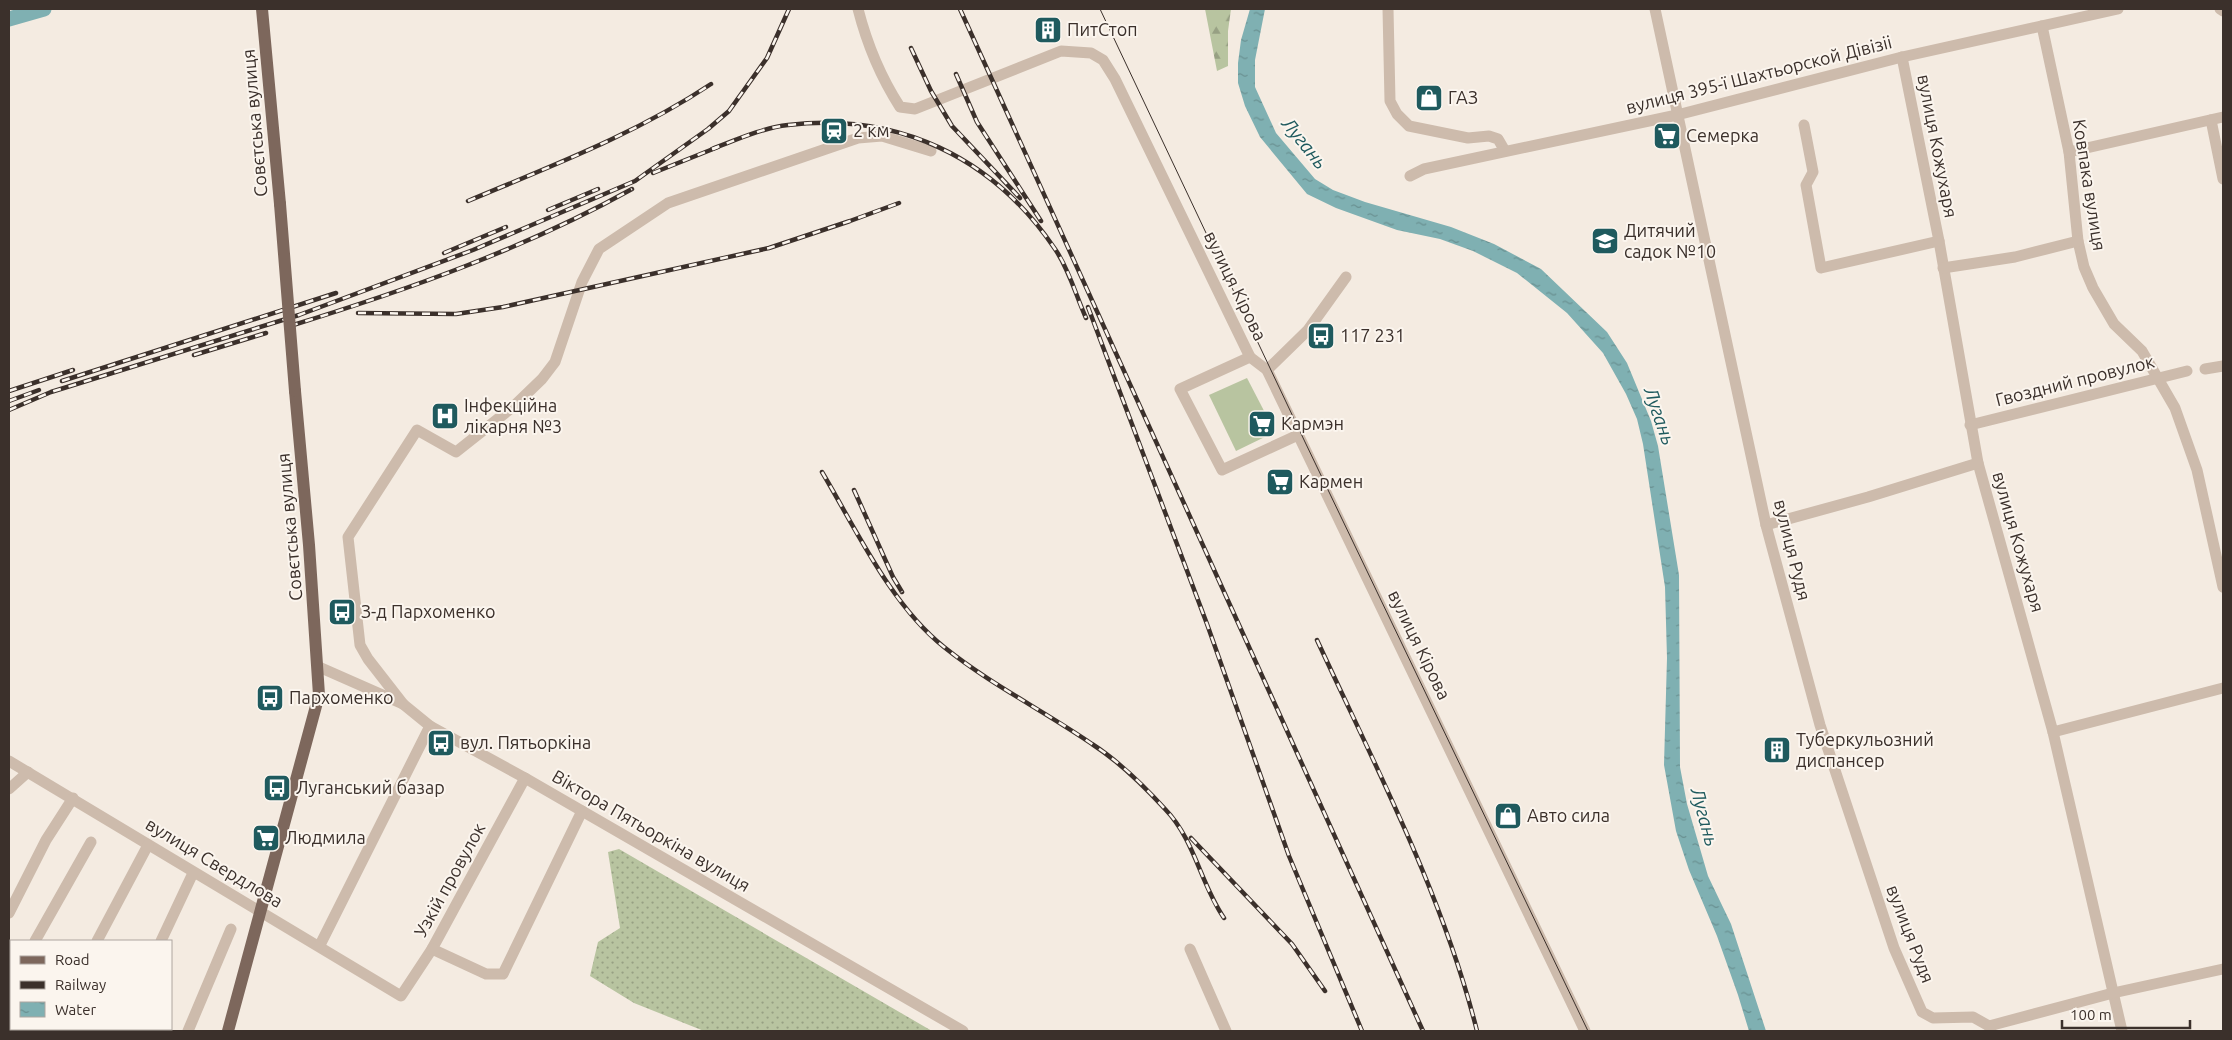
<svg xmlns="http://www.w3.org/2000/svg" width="2232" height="1040" font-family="Ubuntu,sans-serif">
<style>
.grass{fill:url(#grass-dots)}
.forest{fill:url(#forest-firs)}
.park{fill:#b8c4a0}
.water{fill:url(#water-ripples)}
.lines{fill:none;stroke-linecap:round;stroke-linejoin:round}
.river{stroke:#7fb0b2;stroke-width:15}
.minor{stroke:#cdbbac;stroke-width:11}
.major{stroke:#7d675c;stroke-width:12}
.tram{stroke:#3b302b;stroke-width:1}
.rail-casing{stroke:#3b302b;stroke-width:4.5}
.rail{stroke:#fbf5ee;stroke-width:2.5;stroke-dasharray:8;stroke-linecap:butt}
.major-bridge{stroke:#7d675c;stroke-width:12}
.labels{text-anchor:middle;stroke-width:4;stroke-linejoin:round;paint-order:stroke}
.poi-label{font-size:18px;fill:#3b302b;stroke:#fbf5ee;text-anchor:start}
.street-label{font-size:18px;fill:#3b302b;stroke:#fbf5ee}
.water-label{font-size:19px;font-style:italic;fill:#1f5a5e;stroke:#fbf5ee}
</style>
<defs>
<pattern id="grass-dots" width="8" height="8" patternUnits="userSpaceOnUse" patternTransform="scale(1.25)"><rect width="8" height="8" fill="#b8c4a0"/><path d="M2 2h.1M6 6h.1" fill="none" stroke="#97a083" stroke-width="1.8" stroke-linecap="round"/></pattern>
<pattern id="forest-firs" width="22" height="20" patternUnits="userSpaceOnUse" patternTransform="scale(1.25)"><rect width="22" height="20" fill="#b8c4a0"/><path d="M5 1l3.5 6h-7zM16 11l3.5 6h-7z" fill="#97a083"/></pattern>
<pattern id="water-ripples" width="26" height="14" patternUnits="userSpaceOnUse" patternTransform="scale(1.25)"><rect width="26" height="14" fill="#7fb0b2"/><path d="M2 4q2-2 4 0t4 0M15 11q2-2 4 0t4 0" fill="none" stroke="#699091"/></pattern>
</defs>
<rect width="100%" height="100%" fill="#f4ebe1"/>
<polygon class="grass" points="619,849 932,1031 704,1031 634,1003 590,976 598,942 620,928 608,852"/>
<polygon class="forest" points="1205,9 1231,9 1228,31 1228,66 1217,71"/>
<polygon class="park" points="1247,378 1275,432 1236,451 1209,395"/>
<polygon class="water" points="1250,9 1265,9 1255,60 1255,87 1276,133 1315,179 1333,190 1365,202 1451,227 1494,244 1541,269 1607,332 1627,363 1651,421 1658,446 1679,575 1680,767 1687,804 1708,876 1731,924 1766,1031 1749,1031 1738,995 1717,936 1689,870 1676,831 1664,765 1667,658 1665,587 1643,444 1637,419 1626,394 1603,353 1567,313 1517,273 1473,251 1440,239 1397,230 1336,208 1307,194 1260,137 1245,106 1238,83 1238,63 1241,40"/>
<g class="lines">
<polyline class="river" points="9,19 44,9"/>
<g class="minor">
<path d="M858,9C867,44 880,76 900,107L915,109L1061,51L1091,53L1103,60L1115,79L1250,357L1267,370L1585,1031"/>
<polyline points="1388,9 1390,101 1397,114 1409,126 1468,138 1489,136 1498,139 1505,151"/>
<polyline points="1655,9 1766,525 1820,725 1894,948 1922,1012 1933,1018 1973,1017 1989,1026 1991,1031"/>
<polyline points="2220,9 2223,11"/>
<polyline points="2042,26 2069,152 2078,241 2084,267 2093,288 2114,324 2142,351 2175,408 2197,470 2223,587"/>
<polyline points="1902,57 1939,241 1978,463 2053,732 2122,1031"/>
<polyline points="2211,120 2223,179"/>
<polyline points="1804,125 1813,172 1806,185 1821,268 1939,241"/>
<polyline points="2069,152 2223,117"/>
<polyline points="1410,176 1424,169 1677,115 1902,57 2118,9"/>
<polyline points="1943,268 2015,257 2078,241"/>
<polyline points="1250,357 1180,389 1222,470 1298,435"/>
<polyline points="2205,369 2223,366"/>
<polyline points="1267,370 1308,330 1346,277"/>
<polyline points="1970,425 2187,371"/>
<polyline points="1766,525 1868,497 1978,463"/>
<polyline points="319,667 403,704 430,726 525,778 963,1031"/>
<polyline points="403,704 368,659 360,645 348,537 417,430 456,452 514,406 542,379 555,362 582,282 599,249 668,203 858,138 882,136 931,151"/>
<polyline points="2053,732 2223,688"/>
<polyline points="9,761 401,996 432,949 525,778"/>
<polyline points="9,789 28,772"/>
<polyline points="9,913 46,840 73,798"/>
<polyline points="35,941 91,842"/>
<polyline points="97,941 148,845"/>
<polyline points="161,941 193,873"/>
<polyline points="320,945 430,726"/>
<polyline points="432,949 486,974 503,974 582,811"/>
<polyline points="1190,949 1226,1031"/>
<polyline points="9,1001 11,1021"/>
<polyline points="1989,1026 2113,993 2223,969"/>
<polyline points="21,1029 24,1031"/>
<polyline points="49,1031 51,1029"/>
<polyline points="119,1031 120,1029"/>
<polyline points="188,1031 231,929"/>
</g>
<g class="major">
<polyline points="262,9 280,204"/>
<polyline points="228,1031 319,695 309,545 295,391"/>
</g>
<polyline class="tram" points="1100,9 1305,442 1588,1031"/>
<g class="rail-casing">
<g id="rail">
<polyline points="960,9 1423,1031"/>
<polyline points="911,48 931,91 952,126 1020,198"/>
<polyline points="956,74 977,122 1041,221"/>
<path d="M712,149C736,140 762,128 788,125C898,112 993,157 1055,249C1069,269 1076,296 1086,318"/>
<polyline points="653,173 718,147"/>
<path d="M468,201C551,166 636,134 711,84"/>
<polyline points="548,210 598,189"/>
<polyline points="444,253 506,227"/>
<polyline points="1088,307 1207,624 1289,856 1362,1031"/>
<polyline points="358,313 456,314 503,307 769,248 850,221 899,203"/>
<path d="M290,326C407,290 524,249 632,189"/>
<polyline points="194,355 266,333"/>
<polyline points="62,381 336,293"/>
<polyline points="9,391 73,370"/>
<polyline points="9,401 39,390"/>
<polyline points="9,410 51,392 299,315 473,250 635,181 708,129 729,111 767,58 789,9"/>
<path d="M822,472C856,529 891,605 944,647C990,684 1044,711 1092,744C1120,762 1143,785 1165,809C1195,840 1200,883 1224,918"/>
<polyline points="854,490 893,577 902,592"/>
<path d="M1317,640C1376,768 1443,895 1477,1031"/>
<polyline points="1191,838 1292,944 1325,991"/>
</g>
</g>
<use href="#rail" class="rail"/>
<polyline class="major-bridge" points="280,204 295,391"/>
</g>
<defs>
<g id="building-square" transform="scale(1.4375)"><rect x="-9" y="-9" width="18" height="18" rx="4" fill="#1f5a5e" stroke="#fbf5ee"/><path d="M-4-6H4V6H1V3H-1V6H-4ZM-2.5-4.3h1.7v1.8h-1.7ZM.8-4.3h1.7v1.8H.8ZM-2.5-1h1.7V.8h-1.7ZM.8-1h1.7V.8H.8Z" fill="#fff"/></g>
<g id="shop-square" transform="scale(1.4375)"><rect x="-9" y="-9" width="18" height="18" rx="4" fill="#1f5a5e" stroke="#fbf5ee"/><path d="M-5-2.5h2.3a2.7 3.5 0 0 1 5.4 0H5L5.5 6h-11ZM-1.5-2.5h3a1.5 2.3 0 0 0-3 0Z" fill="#fff"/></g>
<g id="station-square" transform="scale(1.4375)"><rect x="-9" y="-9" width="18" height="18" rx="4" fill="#1f5a5e" stroke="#fbf5ee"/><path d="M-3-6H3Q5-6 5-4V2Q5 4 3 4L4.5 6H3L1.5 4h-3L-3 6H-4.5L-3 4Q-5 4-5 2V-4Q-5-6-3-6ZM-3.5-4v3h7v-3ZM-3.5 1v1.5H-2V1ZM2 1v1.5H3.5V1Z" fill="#fff"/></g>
<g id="supermarket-square" transform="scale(1.4375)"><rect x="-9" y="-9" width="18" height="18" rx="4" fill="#1f5a5e" stroke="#fbf5ee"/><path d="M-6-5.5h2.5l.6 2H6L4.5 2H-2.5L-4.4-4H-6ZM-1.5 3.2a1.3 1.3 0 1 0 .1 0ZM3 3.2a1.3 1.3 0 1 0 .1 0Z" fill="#fff"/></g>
<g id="school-square" transform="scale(1.4375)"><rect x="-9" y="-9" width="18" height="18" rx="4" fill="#1f5a5e" stroke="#fbf5ee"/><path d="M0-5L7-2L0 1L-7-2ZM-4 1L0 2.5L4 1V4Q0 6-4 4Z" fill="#fff"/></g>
<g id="bus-square" transform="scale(1.4375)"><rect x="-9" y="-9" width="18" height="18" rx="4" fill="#1f5a5e" stroke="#fbf5ee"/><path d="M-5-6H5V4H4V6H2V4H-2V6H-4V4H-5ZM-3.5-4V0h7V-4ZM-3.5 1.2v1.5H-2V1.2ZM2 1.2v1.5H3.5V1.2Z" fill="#fff"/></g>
<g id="hospital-square" transform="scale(1.4375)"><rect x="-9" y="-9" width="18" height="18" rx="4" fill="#1f5a5e" stroke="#fbf5ee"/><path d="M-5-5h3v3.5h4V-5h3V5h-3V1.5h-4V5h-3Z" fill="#fff"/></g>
</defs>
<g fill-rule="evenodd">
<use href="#building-square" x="1048" y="30"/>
<use href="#shop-square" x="1429" y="98"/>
<use href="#station-square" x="834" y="131"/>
<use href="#supermarket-square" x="1667" y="136"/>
<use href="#school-square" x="1605" y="241"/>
<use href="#bus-square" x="1321" y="336"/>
<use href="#hospital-square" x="445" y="416"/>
<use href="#supermarket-square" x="1262" y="424"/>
<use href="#supermarket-square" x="1280" y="482"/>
<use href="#bus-square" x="342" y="612"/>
<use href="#bus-square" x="270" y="698"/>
<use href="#bus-square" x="441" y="743"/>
<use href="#building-square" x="1777" y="750"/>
<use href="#bus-square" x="277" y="788"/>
<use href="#shop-square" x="1508" y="816"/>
<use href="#supermarket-square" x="266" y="838"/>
</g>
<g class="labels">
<g class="poi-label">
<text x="1067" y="36">ПитСтоп</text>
<text x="1448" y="104">ГАЗ</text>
<text x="853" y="137">2 км</text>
<text x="1686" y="142">Семерка</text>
<text x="1624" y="237">Дитячий<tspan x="1624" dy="21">садок №10</tspan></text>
<text x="1340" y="342">117 231</text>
<text x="464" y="412">Інфекційна<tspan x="464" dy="21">лікарня №3</tspan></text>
<text x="1281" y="430">Кармэн</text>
<text x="1299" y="488">Кармен</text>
<text x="361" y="618">З-д Пархоменко</text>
<text x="289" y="704">Пархоменко</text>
<text x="1796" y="746">Туберкульозний<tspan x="1796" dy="21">диспансер</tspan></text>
<text x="460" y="749">вул. Пятьоркіна</text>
<text x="296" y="794">Луганський базар</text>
<text x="1527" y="822">Авто сила</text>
<text x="285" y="844">Людмила</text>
</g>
<g class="street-label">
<text transform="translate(1759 75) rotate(-14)" y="6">вулиця 395-ї Шахтьорской Дівізіі</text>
<text transform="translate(255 123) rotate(-95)" y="6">Совєтська вулиця</text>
<text transform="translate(1937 146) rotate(79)" y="6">вулиця Кожухаря</text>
<text transform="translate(2089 185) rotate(81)" y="6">Ковпака вулиця</text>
<text transform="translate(1235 286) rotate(64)" y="6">вулиця Кірова</text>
<text transform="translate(2075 381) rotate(-14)" y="6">Гвоздний провулок</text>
<text transform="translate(290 527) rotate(-95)" y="6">Совєтська вулиця</text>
<text transform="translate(2018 542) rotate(74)" y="6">вулиця Кожухаря</text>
<text transform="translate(1792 550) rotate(76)" y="6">вулиця Рудя</text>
<text transform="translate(1419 645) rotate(64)" y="6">вулиця Кірова</text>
<text transform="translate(651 831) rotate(30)" y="6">Віктора Пятьоркіна вулиця</text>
<text transform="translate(214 863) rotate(31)" y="6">вулиця Свердлова</text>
<text transform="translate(450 880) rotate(-61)" y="6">Узкій провулок</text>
<text transform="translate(1910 934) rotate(69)" y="6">вулиця Рудя</text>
</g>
<g class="water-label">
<text transform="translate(1305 143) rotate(51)" y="7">Лугань</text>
<text transform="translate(1660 416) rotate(71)" y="7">Лугань</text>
<text transform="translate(1705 817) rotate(75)" y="7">Лугань</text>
</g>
</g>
<rect width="2232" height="1040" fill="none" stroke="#3b302b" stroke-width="20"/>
<rect x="10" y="940" width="162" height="90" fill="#fbf5ee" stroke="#aea6a0"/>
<rect x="20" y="956" width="25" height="8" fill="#7d675c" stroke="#aea6a0"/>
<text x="55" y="965" font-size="15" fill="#3b302b">Road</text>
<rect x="20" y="981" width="25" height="8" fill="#3b302b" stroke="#aea6a0"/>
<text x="55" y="990" font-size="15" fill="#3b302b">Railway</text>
<rect x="20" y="1002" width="25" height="15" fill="url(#water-ripples)" stroke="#aea6a0"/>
<text x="55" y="1015" font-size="15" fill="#3b302b">Water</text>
<path d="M2062 1020v8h128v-8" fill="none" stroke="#3b302b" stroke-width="2.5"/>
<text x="2070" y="1020" font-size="15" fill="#3b302b" stroke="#fbf5ee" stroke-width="4" paint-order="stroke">100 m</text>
</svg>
